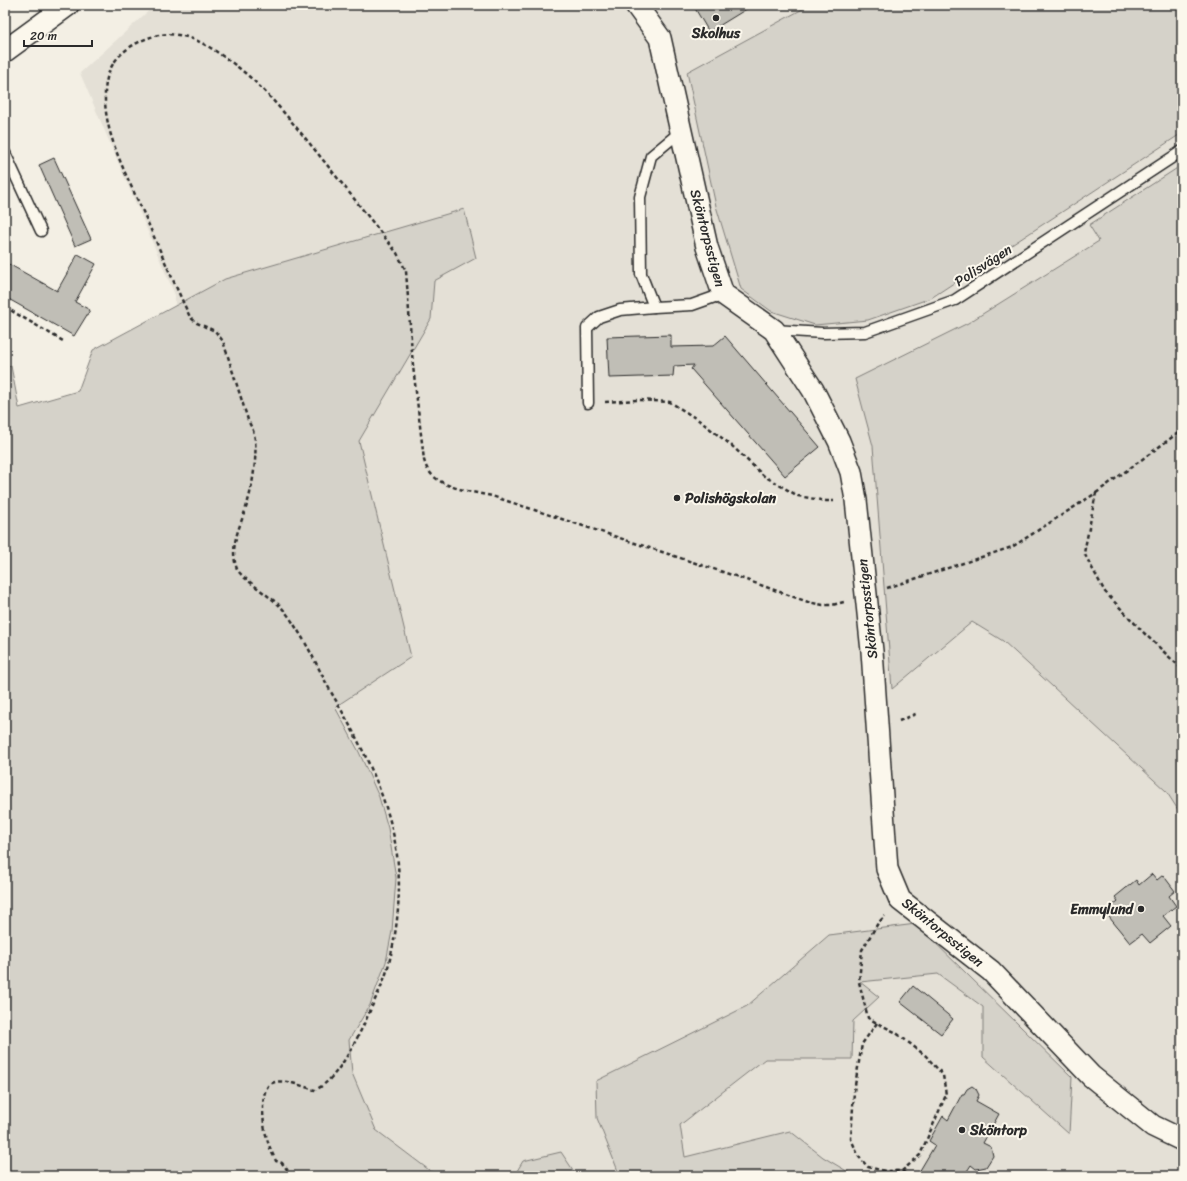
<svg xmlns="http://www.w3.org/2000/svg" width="1187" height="1181" font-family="Sriracha,sans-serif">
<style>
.built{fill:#e4e0d6}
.green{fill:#d5d2c9;stroke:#807e7a}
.building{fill:#c0beb6;stroke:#2b2b2b}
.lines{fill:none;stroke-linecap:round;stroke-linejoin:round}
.service-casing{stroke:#2b2b2b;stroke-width:13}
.minor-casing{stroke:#2b2b2b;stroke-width:24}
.path{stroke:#2b2b2b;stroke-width:2.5;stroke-dasharray:4 3;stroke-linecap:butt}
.service{stroke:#fbf7ec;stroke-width:10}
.minor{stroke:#fbf7ec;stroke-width:21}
.poi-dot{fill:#2b2b2b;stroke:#fbf7ec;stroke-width:1.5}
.labels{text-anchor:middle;stroke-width:4;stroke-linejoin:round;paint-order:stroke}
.poi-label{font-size:14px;font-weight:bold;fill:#2b2b2b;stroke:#fbf7ec;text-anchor:start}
.street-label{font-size:14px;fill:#2b2b2b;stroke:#fbf7ec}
</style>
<rect width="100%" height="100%" fill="#f3efe4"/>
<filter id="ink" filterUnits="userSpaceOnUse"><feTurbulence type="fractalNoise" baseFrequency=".025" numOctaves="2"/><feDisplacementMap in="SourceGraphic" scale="8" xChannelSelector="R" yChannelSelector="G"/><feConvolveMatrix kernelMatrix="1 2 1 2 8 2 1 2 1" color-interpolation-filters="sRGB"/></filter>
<g filter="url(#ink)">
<polygon class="built" points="155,5 1182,5 1182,1176 220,1176 169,700 175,295 80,73"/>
<g class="green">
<polygon points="810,5 1182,5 1182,133 931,298 868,320 815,325 771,311 741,289 716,206 687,72"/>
<polygon points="1182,165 1182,816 1166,791 1003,641 972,622 892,689 873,446 855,379 968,323 1099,241 1089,225"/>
<polygon points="464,209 476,258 434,281 431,319 359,441 411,657 335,707 359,752 379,797 388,828 396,878 392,931 386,962 370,1005 349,1040 352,1073 376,1130 437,1176 5,1176 5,368 11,366 19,408 78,391 93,350 225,279"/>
<polygon points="916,924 1072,1077 1069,1134 983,1057 983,1007 938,974 860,982 879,997 853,1021 852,1059 765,1059 680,1125 685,1157 790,1131 823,1157 855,1176 620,1176 597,1118 596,1081 747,1006 829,935"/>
<polygon points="561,1152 577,1176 514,1176 523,1161"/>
</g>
<g class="building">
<polygon points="693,5 753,5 709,32"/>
<polygon points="54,158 91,239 75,246 39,165"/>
<polygon points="78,254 96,264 75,302 90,310 74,336 5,297 5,262 57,291"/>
<polygon points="671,335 671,347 713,346 725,336 820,447 785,476 691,369 694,365 674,366 673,376 609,378 607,337"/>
<polygon points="1152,874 1157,880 1163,875 1175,891 1169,896 1176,906 1163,916 1171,926 1150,943 1142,934 1130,943 1105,912 1118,901 1115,897 1136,880 1139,885"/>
<polygon points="913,986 953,1019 941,1034 900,1002"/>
<polygon points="972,1086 976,1089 979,1095 976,1101 999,1114 983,1143 991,1147 993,1156 986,1167 976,1169 971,1165 964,1176 925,1176 919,1172 935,1145 929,1141 943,1116 948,1120 962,1094 964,1094 967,1089"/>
</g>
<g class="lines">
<g class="service-casing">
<g id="service">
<polyline points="680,132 651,156 640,197 641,274 654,307 692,305 723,294"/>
<polyline points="5,153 41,231"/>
<polyline points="774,330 823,333 865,332 955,300 1182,151"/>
<polyline points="588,403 587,328 599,317 620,310 654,307"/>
</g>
</g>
<g class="minor-casing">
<g id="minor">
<polyline points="636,5 660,38 707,247 723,294 774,330 813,390 839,441 851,472 856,500 872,651 887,869 900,900 991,971 1091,1076 1153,1126 1182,1140"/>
<polyline points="5,51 68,5"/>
</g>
</g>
<g class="path">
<polyline points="5,307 63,341"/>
<polyline points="605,402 638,400 670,402 700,421 731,445 764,476 798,496 826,501 834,501"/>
<polyline points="1096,493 1182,430"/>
<polyline points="887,588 1012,547 1096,493 1084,553 1105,592 1144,633 1182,669"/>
<polyline points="899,721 918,713"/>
<polyline points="877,1023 862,1044 854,1091 851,1139 859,1157 868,1167 885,1171 902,1171 920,1155 946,1095 943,1075 926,1056 895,1032 877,1023 868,1018 859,982 862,950 878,923 885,916"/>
<polyline points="902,1171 909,1176"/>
<path d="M292,1176L282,1163L276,1161C272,1153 268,1144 266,1135C263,1123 259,1088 272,1083C284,1078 304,1087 315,1090C340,1079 362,1029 373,1004C379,991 386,977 389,963C400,920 403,871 392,829C381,782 355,733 331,692C319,670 309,647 295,626C291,619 285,611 279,605C272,598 239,576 237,569C228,545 242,524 248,501C253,484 258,451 254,434C253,429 250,425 248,420L223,341L215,331L197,323L190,317C174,283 159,248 144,214C128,178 104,135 105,95C105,68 118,52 141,41C172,26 198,38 224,57C257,79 281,109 306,139C337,177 367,215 397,253L406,271L413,366L424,460C425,463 426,468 429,471C440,488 473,492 492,496L738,577L808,602L823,605H832L844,602"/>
</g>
<use href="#service" class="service"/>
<use href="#minor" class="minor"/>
</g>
</g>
<g class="poi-dot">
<circle cx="716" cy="18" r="4"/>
<circle cx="677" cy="498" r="4"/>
<circle cx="1141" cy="909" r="4"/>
<circle cx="962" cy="1130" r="4"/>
</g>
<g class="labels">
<g class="poi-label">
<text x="716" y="38" text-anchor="middle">Skolhus</text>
<text x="685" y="503">Polishögskolan</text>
<text x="1133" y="914" text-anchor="end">Emmylund</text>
<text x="970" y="1135">Sköntorp</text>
</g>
<g class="street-label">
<text transform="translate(708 238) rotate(75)" y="5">Sköntorpsstigen</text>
<text transform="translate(983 265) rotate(-33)" y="5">Polisvägen</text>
<text transform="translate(867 609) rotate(-96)" y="5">Sköntorpsstigen</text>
<text transform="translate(943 932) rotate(39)" y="5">Sköntorpsstigen</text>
</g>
</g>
<rect width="1187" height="1181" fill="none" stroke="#fbf7ec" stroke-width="20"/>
<rect x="10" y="10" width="1167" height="1161" fill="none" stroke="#2b2b2b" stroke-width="1.5" filter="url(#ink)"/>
<path d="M24 40v6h68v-6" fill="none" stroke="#2b2b2b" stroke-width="2"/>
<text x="30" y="40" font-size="12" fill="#2b2b2b" stroke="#fbf7ec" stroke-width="3" paint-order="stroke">20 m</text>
</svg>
